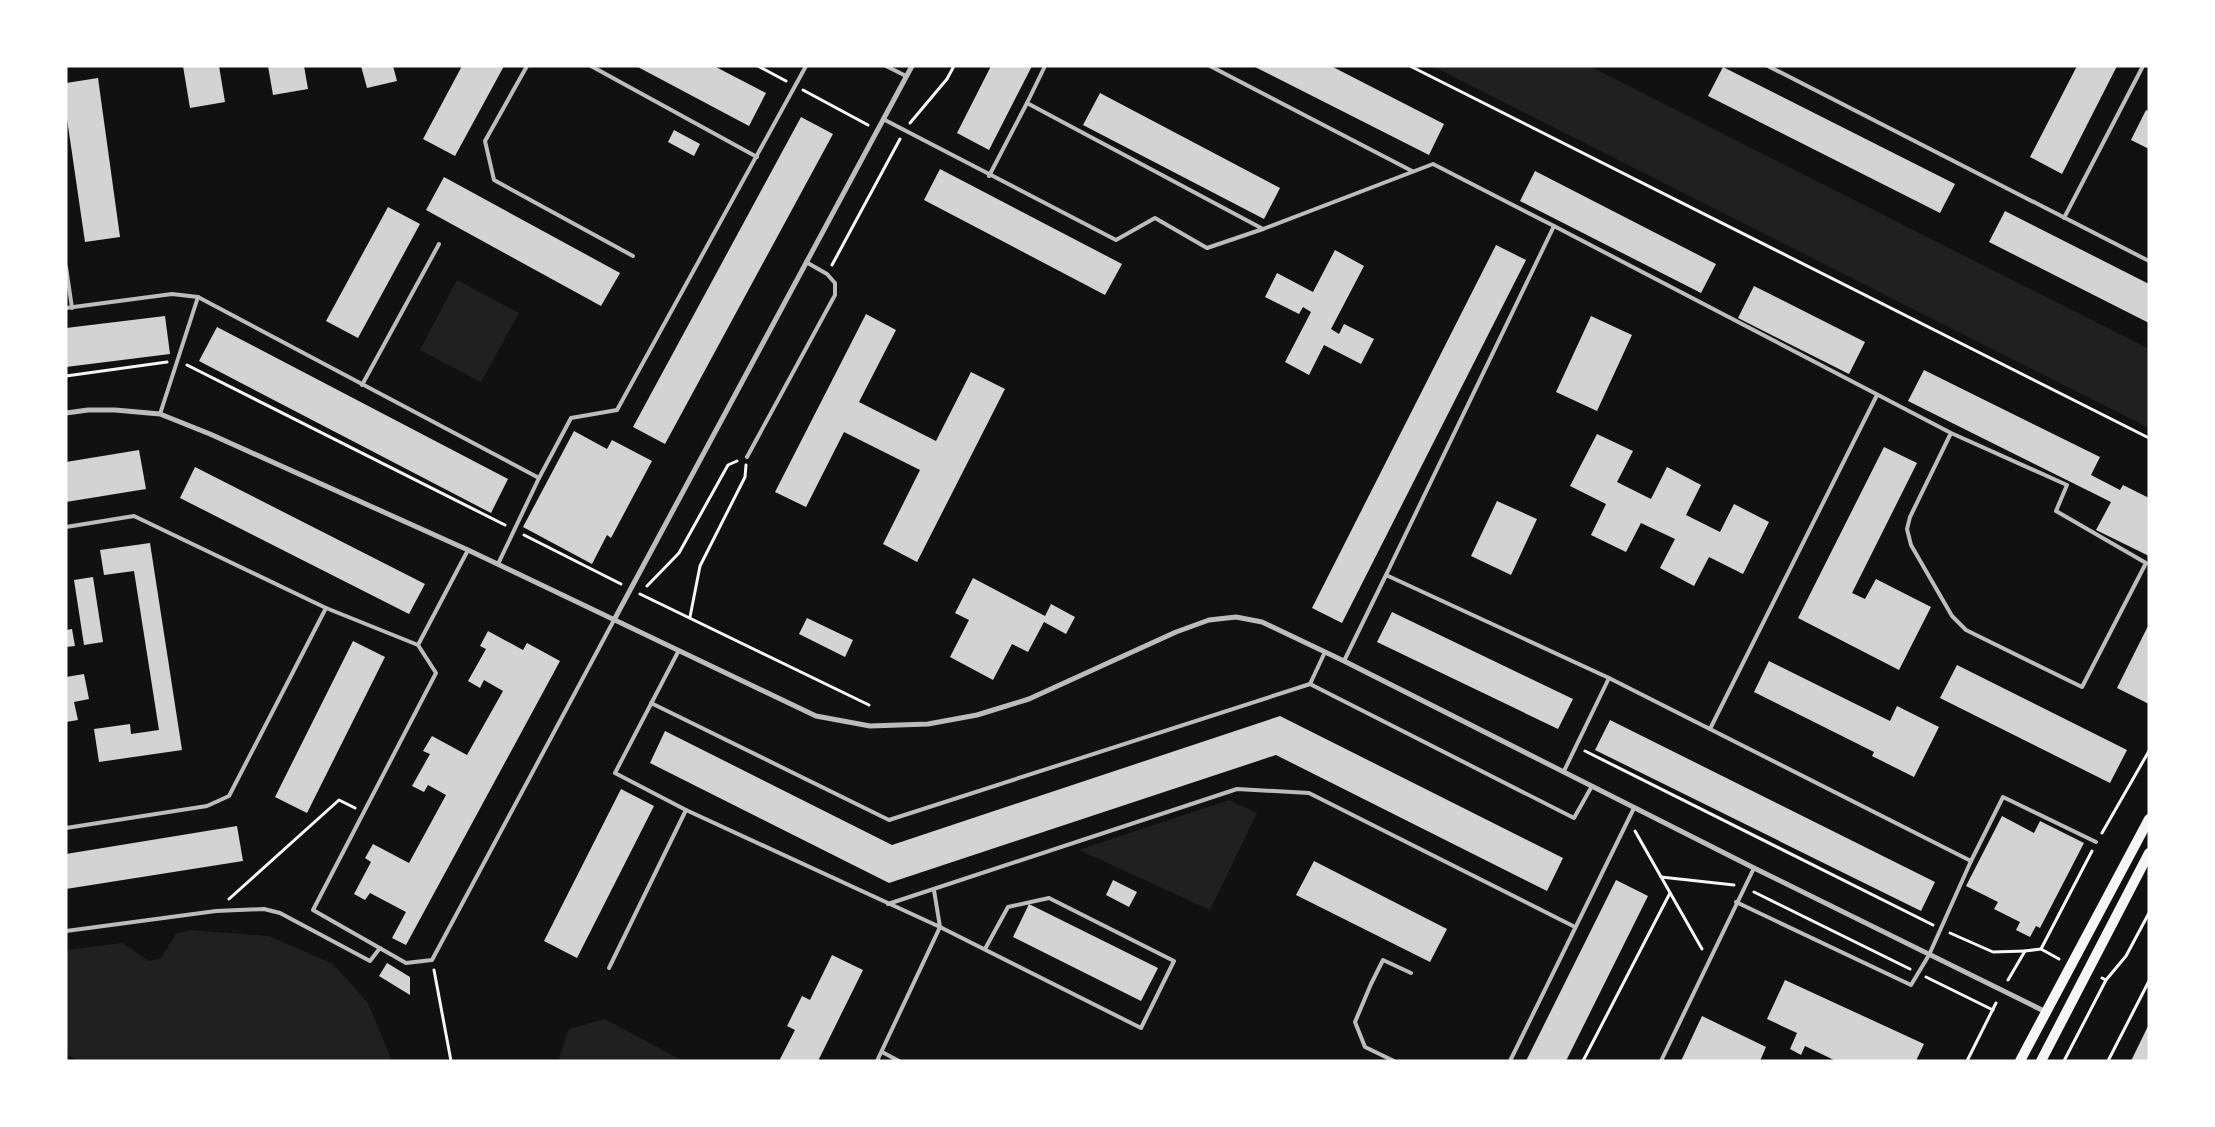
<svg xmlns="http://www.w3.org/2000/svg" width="2215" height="1127" font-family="Lora,serif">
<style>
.green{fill:#202020}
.building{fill:#d3d3d3}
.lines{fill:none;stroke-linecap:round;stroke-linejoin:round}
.path{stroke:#f5f5f5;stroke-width:3}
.service{stroke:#bcbcbc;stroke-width:4}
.minor{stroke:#bcbcbc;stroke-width:5}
.secondary{stroke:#f5f5f5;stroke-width:10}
</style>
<rect width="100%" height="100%" fill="#111"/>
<g class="green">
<polygon points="1432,66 1589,66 2149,349 2149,428"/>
<polygon points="457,280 519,313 481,382 420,350"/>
<polygon points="1229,800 1257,813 1210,910 1079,850"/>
<polygon points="190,930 269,936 333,964 368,1003 392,1061 78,1061 66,1053 66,950 122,943 149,961 161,958 176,934"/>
<polygon points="605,1019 683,1061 558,1061 569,1029"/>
</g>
<g class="building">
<polygon points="183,66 219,66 225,102 190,108"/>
<polygon points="268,66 304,66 308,89 273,95"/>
<polygon points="361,66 393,66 397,81 367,88"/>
<polygon points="462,66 504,66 455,156 423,139"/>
<polygon points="636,66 714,66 766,93 749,126"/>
<polygon points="991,66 1032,66 989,150 957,133"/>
<polygon points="1253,66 1331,66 1444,124 1429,155"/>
<polygon points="2077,66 2117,66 2062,174 2030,157"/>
<polygon points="1723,67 1955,184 1940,213 1708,96"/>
<polygon points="98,78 120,237 85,242 66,112 66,83"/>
<polygon points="1100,93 1280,188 1264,219 1083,125"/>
<polygon points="2146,110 2149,112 2149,149 2131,140"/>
<polygon points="801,117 833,134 665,444 633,427"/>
<polygon points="674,130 700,144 694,156 668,142"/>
<polygon points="940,169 1122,264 1105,295 924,200"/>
<polygon points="1535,171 1716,264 1701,293 1520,201"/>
<polygon points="444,177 620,273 601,306 426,210"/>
<polygon points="388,207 420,224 358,338 326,321"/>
<polygon points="2005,211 2149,284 2149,323 1989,242"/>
<polygon points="1496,245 1526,260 1342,623 1312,608"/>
<polygon points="1335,250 1364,266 1331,329 1339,334 1344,324 1374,339 1361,364 1324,345 1309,375 1285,362 1311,312 1303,307 1299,314 1265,297 1277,273 1313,292"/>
<polygon points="1754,286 1865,342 1849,374 1738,318"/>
<polygon points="866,314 896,330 859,402 936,441 971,372 1005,389 917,562 883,544 920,470 844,432 806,507 775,492"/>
<polygon points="165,316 170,354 66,367 66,328"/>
<polygon points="1591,316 1632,335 1597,411 1556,392"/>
<polygon points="217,327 508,479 491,513 199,361"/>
<polygon points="1924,370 2100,457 2091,475 2120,490 2123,485 2149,498 2149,556 2096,530 2111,502 1908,401"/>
<polygon points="574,431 607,449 612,440 652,461 611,538 607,535 592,564 523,527"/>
<polygon points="1597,434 1633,451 1617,482 1651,499 1667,467 1701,485 1686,515 1720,532 1734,504 1769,522 1743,574 1709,557 1694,586 1660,568 1675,539 1641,523 1626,552 1591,535 1606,504 1570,486"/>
<polygon points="1884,447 1917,463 1852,593 1865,599 1876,579 1931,607 1899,670 1798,618"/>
<polygon points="139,450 146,489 66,502 66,462"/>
<polygon points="195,467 425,584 409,614 180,498"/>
<polygon points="1497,501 1537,519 1511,575 1471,556"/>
<polygon points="150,543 182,750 99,762 94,729 130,724 131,734 159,730 134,571 104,575 100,550"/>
<polygon points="93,577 103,642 84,645 74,580"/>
<polygon points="973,578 1045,616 1051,604 1075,617 1066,634 1044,622 1028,652 1012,644 993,680 950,657 969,620 955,613"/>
<polygon points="1392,612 1573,699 1558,729 1377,642"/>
<polygon points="807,618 853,640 845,657 799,634"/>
<polygon points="2149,624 2149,704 2117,688"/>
<polygon points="72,629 75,646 66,647 66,630"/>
<polygon points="488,631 523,650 527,643 560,661 406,945 392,938 406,912 370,893 365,900 354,894 371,862 365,858 373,844 409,863 446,795 428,785 424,792 412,786 430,754 423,751 432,736 467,755 503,691 484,680 480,688 468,681 486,649 480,646"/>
<polygon points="353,641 385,657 307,813 275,797"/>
<polygon points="1769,661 1890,721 1897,706 1939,727 1914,777 1872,756 1874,752 1754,692"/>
<polygon points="1957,665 2127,750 2110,783 1940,698"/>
<polygon points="84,674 89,699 74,702 78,720 66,722 66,677"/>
<polygon points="1280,716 1563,858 1547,891 1276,755 889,883 650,763 665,731 892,845"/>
<polygon points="1610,720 1935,882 1921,911 1595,750"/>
<polygon points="621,789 654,806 577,958 544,941"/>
<polygon points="2002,816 2034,833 2040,821 2084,843 2040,928 2036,926 2030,937 2016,930 2020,922 1994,909 1998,902 1966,886"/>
<polygon points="237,826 243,861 66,889 66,854"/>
<polygon points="1314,861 1447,929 1430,962 1296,895"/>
<polygon points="1113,880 1137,892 1129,907 1106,895"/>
<polygon points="1616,880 1648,896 1566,1061 1526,1061"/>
<polygon points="1029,904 1158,968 1141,1001 1013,937"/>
<polygon points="832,955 863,970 818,1061 779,1061 795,1030 787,1026 802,996 810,1000"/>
<polygon points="387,963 410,977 410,995 379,976"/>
<polygon points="1785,980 1924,1044 1916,1061 1836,1061 1805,1046 1801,1055 1790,1049 1797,1033 1767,1019"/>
<polygon points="1702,1016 1766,1047 1760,1061 1681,1061"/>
<polygon points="2149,1024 2149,1061 2131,1061"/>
</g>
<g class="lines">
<g class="path">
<polyline points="758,66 786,81"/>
<polyline points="1410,66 2149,438"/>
<polyline points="803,90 868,125"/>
<polyline points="910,123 947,79 954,66"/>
<polyline points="832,265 900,139"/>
<polyline points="187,365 505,525"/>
<polyline points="66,376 167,362"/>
<polyline points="524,535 621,584"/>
<polyline points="647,586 679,553 728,465 737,461"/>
<polyline points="640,594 869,705"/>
<polyline points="690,617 700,566 745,477 746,465"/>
<polyline points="1585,751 1933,925"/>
<polyline points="1635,831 1702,949"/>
<polyline points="2102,833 2149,751"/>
<polyline points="1661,877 1734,885"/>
<polyline points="1754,892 1910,969"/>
<polyline points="229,899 339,800 355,808"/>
<polyline points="1950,933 1993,952 2025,951"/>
<polyline points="2059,959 2041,949 2092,851"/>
<polyline points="434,970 451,1061"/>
<polyline points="1926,977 1993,1010"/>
<polyline points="2008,980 2025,951 2041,949"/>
<polyline points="2106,980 2126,956 2149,913"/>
<polyline points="1583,1061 1670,893"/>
<polyline points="1967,1061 1996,1003"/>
<polyline points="2064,1061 2106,980 2102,978"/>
<polyline points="2108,1061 2149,981"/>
</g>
<g class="service">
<polyline points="527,66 485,141 494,180 633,256"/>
<polyline points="591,66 757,157"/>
<polyline points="886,66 906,76"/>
<polyline points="1210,66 1412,171"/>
<polyline points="1768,66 2149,261"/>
<polyline points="1027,103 1045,66"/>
<polyline points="883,119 1116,240 1155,218 1207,248 1263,229 1433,164 1554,226"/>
<polyline points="989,176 1027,103 1263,229"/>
<polyline points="2064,218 2143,66"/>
<polyline points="66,267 72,308"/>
<polyline points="66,308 172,294 198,297 539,478"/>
<polyline points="362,385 439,244"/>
<polyline points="160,414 198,297"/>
<polyline points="747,457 835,295 835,283 827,274 806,262"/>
<polyline points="66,527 134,516 326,608 418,645 436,673 313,910 406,963 432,960 614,620"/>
<polyline points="498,564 539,478 571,418 617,410 806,66"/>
<polyline points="1386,575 1554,226 1951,433 2067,485 2056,511 2146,563 2082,687 1966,630 1952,616 1911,545 1907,529 1910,517 1951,433"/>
<polyline points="418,645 468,550"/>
<polyline points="678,652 615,773 686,810 940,927 1141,1028 1174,961 1049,898 1008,907 985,949"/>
<polyline points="1344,661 1386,575 1609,678 1971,861"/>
<polyline points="1310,684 1325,652"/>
<polyline points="651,703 889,820 1310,684 1574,818 1592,786"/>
<polyline points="1710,729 1877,395"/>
<polyline points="1564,771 1609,678"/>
<polyline points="66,828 207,806 229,796 326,608"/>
<polyline points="1736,902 1911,985 1929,955 1971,861 2003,797 2096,842"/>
<polyline points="888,904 1237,789 1309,793 1575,927"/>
<polyline points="66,931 216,911 264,909 280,913 370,961 380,948"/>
<polyline points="609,968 686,810"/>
<polyline points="882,1052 899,1061"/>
<polyline points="877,1061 940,927 934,890"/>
<polyline points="1394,1061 1365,1047 1355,1022 1371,984 1383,960 1411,973"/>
<polyline points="1510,1061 1634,808"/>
<polyline points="1661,1061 1754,868"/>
</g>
<g class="minor">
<polyline points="66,413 88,410 115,410 160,414 210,434 468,550 816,716 870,726 928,724 977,715 1029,699 1176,632 1209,620 1236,617 1262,622 1344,661 1754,868 2046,1012"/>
<polyline points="614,620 912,66"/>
</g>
<g class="secondary">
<polyline points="2020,1061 2149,819"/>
<polyline points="2041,1061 2149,853"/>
</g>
</g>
<rect width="2215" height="1127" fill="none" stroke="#ffffff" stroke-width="135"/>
</svg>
